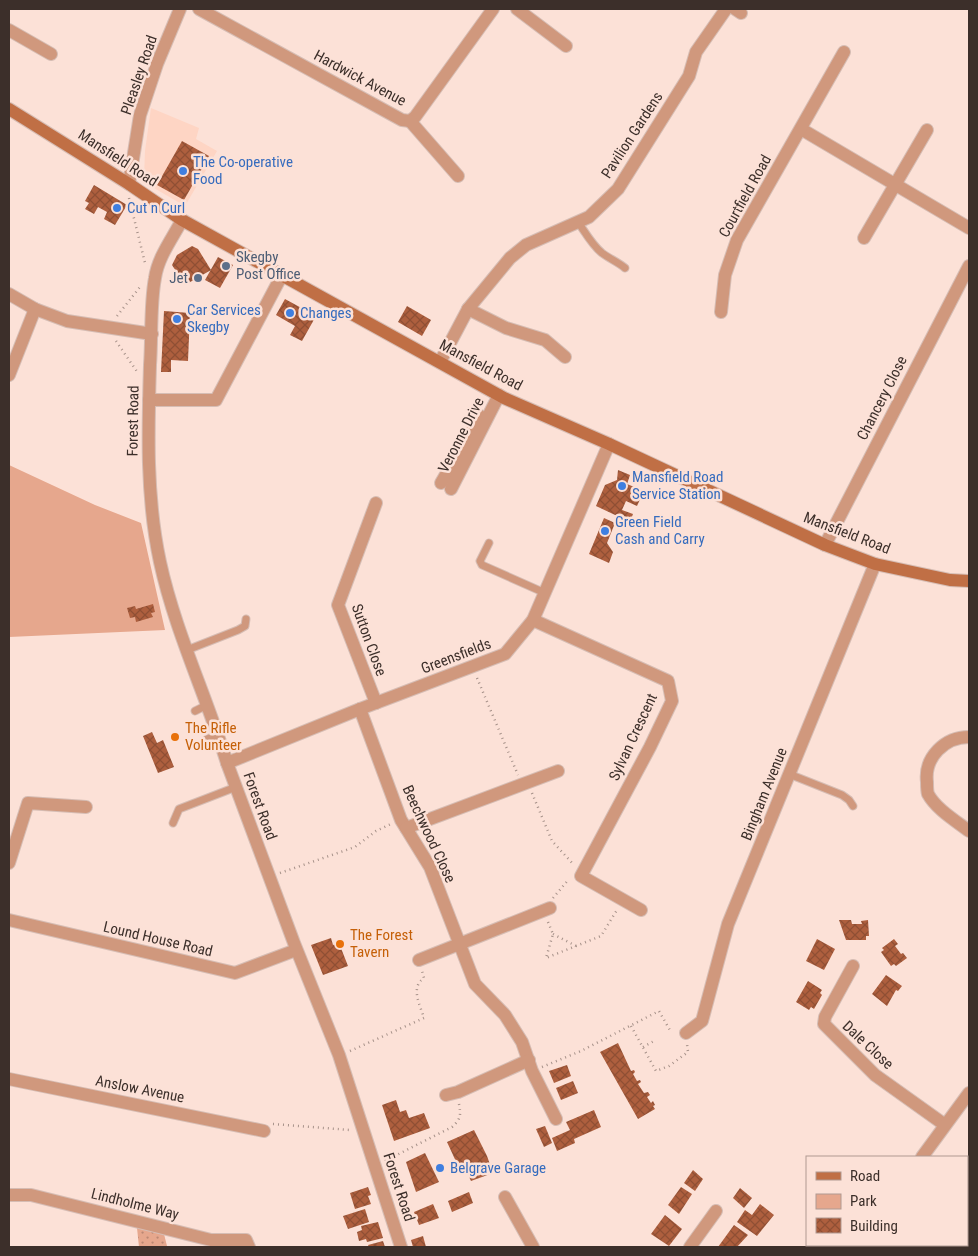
<svg xmlns="http://www.w3.org/2000/svg" width="978" height="1256" font-family="'Roboto Condensed',sans-serif">
<style>
.built{fill:#fed5c4}
.grass{fill:url(#grass-dots)}
.park{fill:#e6a78d}
.building{fill:url(#building-cross-hatch)}
.lines{fill:none;stroke-linecap:round;stroke-linejoin:round}
.service-casing{stroke:#d6bdb4;stroke-width:9}
.minor-casing{stroke:#d6bdb4;stroke-width:14}
.tertiary-casing{stroke:#d6bdb4;stroke-width:14}
.secondary-casing{stroke:#d6bdb4;stroke-width:14}
.path{stroke:#a7928a;stroke-width:2.5;stroke-dasharray:1 4;stroke-linecap:butt}
.service{stroke:#d0987d;stroke-width:7}
.minor{stroke:#d0987d;stroke-width:12}
.tertiary{stroke:#d0987d;stroke-width:12}
.secondary{stroke:#c06f45;stroke-width:12}
.shop-dot{fill:#3f7fe0;stroke:#fce1d7;stroke-width:2}
.service-dot{fill:#5c6f8a;stroke:#fce1d7;stroke-width:2}
.food-dot{fill:#e8710a;stroke:#fce1d7;stroke-width:2}
.labels{text-anchor:middle;stroke-width:5;stroke-linejoin:round;paint-order:stroke}
.street-label{font-size:15px;fill:#3c2f2a;stroke:#fce1d7}
.shop-label{font-size:15px;fill:#366cbe;stroke:#fce1d7;text-anchor:start}
.service-label{font-size:15px;fill:#4e5e75;stroke:#fce1d7;text-anchor:start}
.food-label{font-size:15px;fill:#c56008;stroke:#fce1d7;text-anchor:start}
</style>
<defs>
<pattern id="grass-dots" width="8" height="8" patternUnits="userSpaceOnUse" patternTransform="scale(1.25)"><rect width="8" height="8" fill="#e6a78d"/><path d="M2 2h.1M6 6h.1" fill="none" stroke="#bc8873" stroke-width="1.8" stroke-linecap="round"/></pattern>
<pattern id="building-cross-hatch" width="8" height="8" patternUnits="userSpaceOnUse" patternTransform="scale(1.25)"><rect width="8" height="8" fill="#ae5f3e"/><path d="M0 0l8 8M0 8l8-8" fill="none" stroke="#8f4f34"/></pattern>
</defs>
<rect width="100%" height="100%" fill="#fce1d7"/>
<polygon class="built" points="151,108 199,128 196,139 217,151 185,206 147,184 144,178 145,151"/>
<polygon class="grass" points="137,1228 164,1234 167,1246 171,1247 139,1247"/>
<polygon class="park" points="9,465 95,505 141,523 165,630 9,637"/>
<g class="building">
<polygon points="182,141 209,156 184,200 157,185"/>
<polygon points="94,185 127,205 115,225 104,219 107,212 98,207 94,214 85,209 89,203 85,201"/>
<polygon points="192,246 198,249 211,270 185,285 172,265 177,255"/>
<polygon points="218,257 233,265 220,288 205,280"/>
<polygon points="285,299 316,316 302,341 290,335 295,326 276,315"/>
<polygon points="407,306 431,320 422,336 398,322"/>
<polygon points="164,311 190,313 188,361 171,360 171,372 161,372"/>
<polygon points="618,470 630,475 627,484 644,491 637,506 626,501 622,510 633,514 630,522 596,506 605,485 617,480"/>
<polygon points="604,518 615,523 607,543 613,552 609,563 589,554"/>
<polygon points="153,604 155,612 151,613 153,617 136,622 135,617 130,618 127,608 135,606 136,609"/>
<polygon points="152,732 157,743 163,740 174,767 158,773 143,736"/>
<polygon points="839,920 851,920 852,924 862,924 861,921 868,920 869,936 866,936 866,940 846,940"/>
<polygon points="331,938 333,945 339,943 348,966 323,975 311,945"/>
<polygon points="817,939 835,949 824,970 806,961"/>
<polygon points="894,939 898,944 895,946 901,954 903,953 907,958 896,966 894,964 891,966 881,952 884,950 882,948"/>
<polygon points="886,975 902,986 898,991 896,990 887,1006 872,994"/>
<polygon points="808,981 822,990 820,993 822,995 814,1009 811,1007 809,1010 796,1002"/>
<polygon points="618,1043 631,1071 634,1070 635,1072 633,1074 637,1081 640,1080 641,1082 638,1084 644,1093 648,1092 650,1095 647,1097 651,1103 653,1101 655,1105 653,1106 655,1109 638,1119 600,1052"/>
<polygon points="567,1065 571,1076 554,1083 549,1071"/>
<polygon points="573,1081 578,1093 561,1100 556,1088"/>
<polygon points="396,1100 400,1112 406,1110 409,1118 424,1113 430,1128 394,1141 382,1105"/>
<polygon points="594,1110 601,1127 574,1139 575,1143 557,1151 552,1138 570,1130 566,1122"/>
<polygon points="545,1126 552,1143 544,1147 536,1129"/>
<polygon points="474,1130 487,1156 493,1173 471,1181 464,1166 459,1168 447,1142"/>
<polygon points="425,1153 439,1182 416,1192 406,1162"/>
<polygon points="693,1170 703,1179 695,1191 684,1183"/>
<polygon points="368,1187 371,1195 368,1196 371,1204 355,1209 350,1193"/>
<polygon points="681,1187 692,1194 679,1214 668,1205"/>
<polygon points="740,1188 752,1198 744,1208 733,1198"/>
<polygon points="469,1192 473,1203 452,1212 448,1201"/>
<polygon points="433,1204 439,1218 419,1225 414,1212"/>
<polygon points="760,1204 774,1215 757,1236 737,1222 745,1210 752,1215"/>
<polygon points="365,1209 369,1222 348,1229 343,1216"/>
<polygon points="665,1215 682,1229 669,1246 651,1234"/>
<polygon points="378,1222 383,1238 367,1242 366,1239 359,1241 357,1232 362,1230 361,1226"/>
<polygon points="734,1225 748,1235 737,1247 718,1247"/>
<polygon points="423,1236 426,1247 413,1247 411,1240"/>
<polygon points="383,1241 385,1247 369,1247 368,1245"/>
</g>
<g class="lines">
<g class="service-casing">
<g id="service">
<path d="M578,222C585,232 592,245 602,253C610,259 618,262 625,268"/>
<polyline points="489,543 480,561 482,565 545,593"/>
<polyline points="187,650 238,630 245,626 246,619"/>
<polyline points="195,711 207,705"/>
<polyline points="207,739 218,735"/>
<polyline points="789,774 842,795 849,800 853,806"/>
<polyline points="173,823 179,809 236,787"/>
</g>
</g>
<g class="minor-casing">
<g id="minor">
<polyline points="199,9 402,120 410,121 415,117 493,9"/>
<polyline points="517,9 566,46"/>
<polyline points="735,9 741,13"/>
<polyline points="9,30 51,54"/>
<polyline points="410,121 458,176"/>
<polyline points="801,129 969,228"/>
<polyline points="129,184 140,115 157,64 180,9"/>
<polyline points="864,238 927,130"/>
<polyline points="9,294 35,309 67,321 152,334"/>
<polyline points="468,309 506,328 545,340 565,357"/>
<polyline points="721,312 725,275 737,240 844,52"/>
<polyline points="440,362 468,309 510,258 526,245 589,217 618,189 689,76 696,52 726,9"/>
<polyline points="9,375 35,309"/>
<polyline points="149,400 216,400 282,275"/>
<polyline points="441,483 480,416"/>
<polyline points="451,489 499,395"/>
<polyline points="376,503 338,605 376,703"/>
<polyline points="825,545 969,266"/>
<polyline points="533,620 668,681 672,701 650,747 581,876 641,910"/>
<polyline points="360,709 401,820 430,867 475,984 505,1015 522,1042 532,1071 556,1119"/>
<path d="M969,737C945,737 924,757 927,782C927,786 927,791 928,794C936,809 956,821 969,831"/>
<polyline points="227,763 360,709 505,654 533,620 609,444"/>
<polyline points="406,828 558,771"/>
<polyline points="9,863 28,803 86,807"/>
<polyline points="9,920 235,973 296,950"/>
<polyline points="419,960 550,908"/>
<polyline points="853,966 825,1017 824,1024 875,1075 945,1125"/>
<polyline points="686,1033 702,1021 728,924 875,564"/>
<polyline points="9,1079 264,1131"/>
<polyline points="446,1095 458,1092 529,1060"/>
<polyline points="9,1195 31,1195 211,1240 246,1240 249,1247"/>
<polyline points="505,1197 533,1247"/>
<polyline points="690,1247 716,1211"/>
</g>
</g>
<g class="tertiary-casing">
<g id="tertiary">
<path d="M182,220C172,239 158,257 155,278C150,304 152,338 150,365C148,431 146,497 160,562C175,631 206,695 227,763L294,943L339,1055L401,1247"/>
<polyline points="922,1157 969,1093"/>
<polyline points="855,1247 857,1245"/>
</g>
</g>
<g class="secondary-casing">
<polyline id="secondary" points="9,109 129,184 182,220 504,398 609,444 825,545 875,564 950,580 969,581"/>
</g>
<g class="path">
<polyline points="129,198 145,263"/>
<polyline points="117,316 140,287"/>
<polyline points="116,341 138,373"/>
<polyline points="477,678 518,775"/>
<polyline points="532,793 552,841 574,865"/>
<polyline points="280,873 355,847 376,831 391,824"/>
<polyline points="553,898 569,879"/>
<polyline points="548,922 553,934 546,958 601,936 617,910"/>
<polyline points="553,934 576,946"/>
<polyline points="631,1026 656,1071 669,1066 688,1052 687,1044"/>
<polyline points="643,1047 654,1041"/>
<path d="M350,1051L424,1018C420,1005 410,987 424,978L422,971"/>
<polyline points="542,1067 581,1051 659,1011 671,1032"/>
<polyline points="273,1124 350,1130"/>
<path d="M385,1161L452,1127C461,1119 461,1115 459,1104"/>
</g>
<use href="#service" class="service"/>
<use href="#minor" class="minor"/>
<use href="#tertiary" class="tertiary"/>
<use href="#secondary" class="secondary"/>
</g>
<g class="shop-dot">
<circle cx="183" cy="171" r="5"/>
<circle cx="117" cy="208" r="5"/>
<circle cx="290" cy="313" r="5"/>
<circle cx="177" cy="319" r="5"/>
<circle cx="622" cy="486" r="5"/>
<circle cx="605" cy="531" r="5"/>
<circle cx="440" cy="1168" r="5"/>
</g>
<g class="service-dot">
<circle cx="226" cy="266" r="5"/>
<circle cx="198" cy="278" r="5"/>
</g>
<g class="food-dot">
<circle cx="175" cy="737" r="5"/>
<circle cx="340" cy="944" r="5"/>
</g>
<g class="labels">
<g class="street-label">
<text transform="translate(139 75) rotate(-71)" y="5">Pleasley Road</text>
<text transform="translate(360 78) rotate(28)" y="5">Hardwick Avenue</text>
<text transform="translate(632 135) rotate(-57)" y="5">Pavilion Gardens</text>
<text transform="translate(118 158) rotate(33)" y="5">Mansfield Road</text>
<text transform="translate(745 196) rotate(-61)" y="5">Courtfield Road</text>
<text transform="translate(481 365) rotate(28)" y="5">Mansfield Road</text>
<text transform="translate(882 398) rotate(-63)" y="5">Chancery Close</text>
<text transform="translate(133 421) rotate(-89)" y="5">Forest Road</text>
<text transform="translate(461 435) rotate(-63)" y="5">Veronne Drive</text>
<text transform="translate(847 533) rotate(21)" y="5">Mansfield Road</text>
<text transform="translate(369 640) rotate(70)" y="5">Sutton Close</text>
<text transform="translate(456 656) rotate(-21)" y="5">Greensfields</text>
<text transform="translate(633 737) rotate(-65)" y="5">Sylvan Crescent</text>
<text transform="translate(764 794) rotate(-68)" y="5">Bingham Avenue</text>
<text transform="translate(260 806) rotate(70)" y="5">Forest Road</text>
<text transform="translate(429 834) rotate(65)" y="5">Beechwood Close</text>
<text transform="translate(158 939) rotate(13)" y="5">Lound House Road</text>
<text transform="translate(868 1045) rotate(43)" y="5">Dale Close</text>
<text transform="translate(140 1089) rotate(11)" y="5">Anslow Avenue</text>
<text transform="translate(399 1187) rotate(72)" y="5">Forest Road</text>
<text transform="translate(135 1204) rotate(14)" y="5">Lindholme Way</text>
</g>
<g class="shop-label">
<text x="193" y="167">The Co-operative<tspan x="193" dy="17">Food</tspan></text>
<text x="127" y="213">Cut n Curl</text>
<text x="187" y="315">Car Services<tspan x="187" dy="17">Skegby</tspan></text>
<text x="300" y="318">Changes</text>
<text x="632" y="482">Mansfield Road<tspan x="632" dy="17">Service Station</tspan></text>
<text x="615" y="527">Green Field<tspan x="615" dy="17">Cash and Carry</tspan></text>
<text x="450" y="1173">Belgrave Garage</text>
</g>
<g class="service-label">
<text x="236" y="262">Skegby<tspan x="236" dy="17">Post Office</tspan></text>
<text x="188" y="283" text-anchor="end">Jet</text>
</g>
<g class="food-label">
<text x="185" y="733">The Rifle<tspan x="185" dy="17">Volunteer</tspan></text>
<text x="350" y="940">The Forest<tspan x="350" dy="17">Tavern</tspan></text>
</g>
</g>
<rect width="978" height="1256" fill="none" stroke="#3c2f2a" stroke-width="20"/>
<rect x="806" y="1156" width="162" height="90" fill="#fce1d7" stroke="#af9a92"/>
<rect x="816" y="1172" width="25" height="8" fill="#c06f45" stroke="#af9a92"/>
<text x="850" y="1181" font-size="15" fill="#3c2f2a">Road</text>
<rect x="816" y="1194" width="25" height="15" fill="#e6a78d" stroke="#af9a92"/>
<text x="850" y="1206" font-size="15" fill="#3c2f2a">Park</text>
<rect x="816" y="1218" width="25" height="15" fill="url(#building-cross-hatch)" stroke="#af9a92"/>
<text x="850" y="1231" font-size="15" fill="#3c2f2a">Building</text>
</svg>
